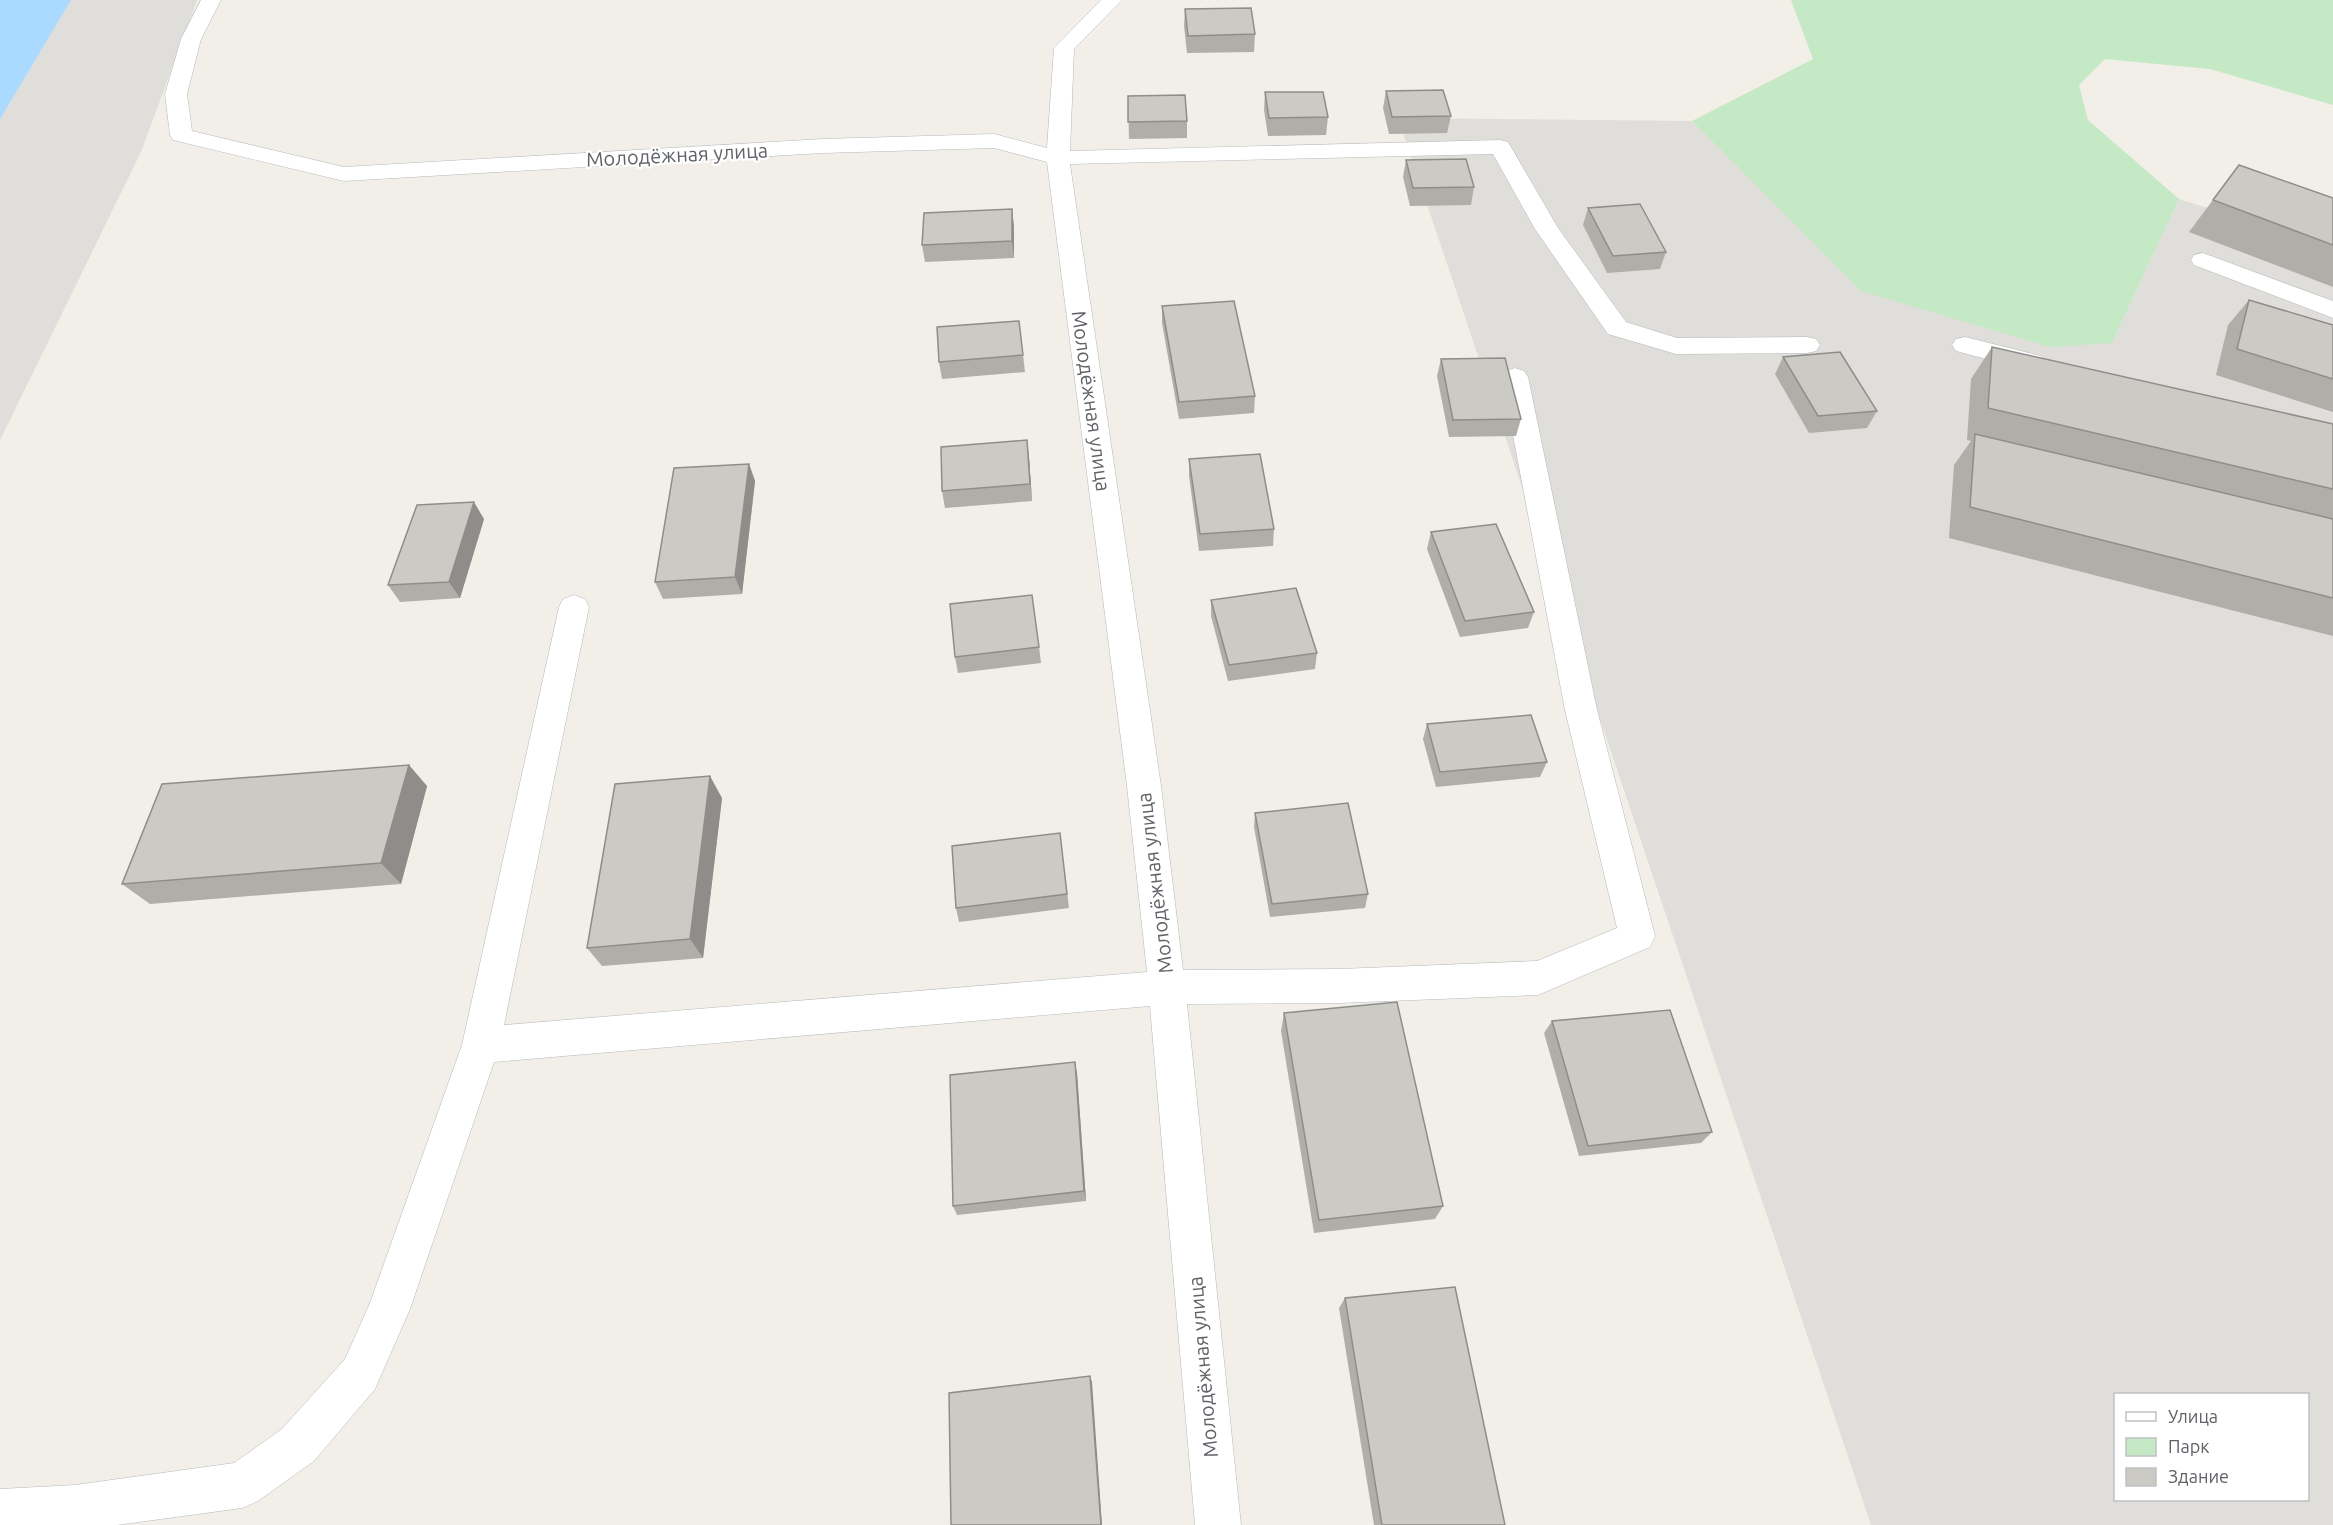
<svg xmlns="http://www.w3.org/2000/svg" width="2333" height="1525" font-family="Ubuntu,sans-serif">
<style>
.industrial{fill:#e0deda;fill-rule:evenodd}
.green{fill:#c5e8c5}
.water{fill:#aadaff}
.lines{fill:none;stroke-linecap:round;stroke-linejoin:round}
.minor-casing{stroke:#b5b8bc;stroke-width:1}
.minor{fill:#fff;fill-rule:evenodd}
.wall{fill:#afaea9}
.shaded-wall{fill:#8f8d8a}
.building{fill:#cccac5;stroke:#8f8d8a;stroke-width:1.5}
.labels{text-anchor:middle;stroke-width:4.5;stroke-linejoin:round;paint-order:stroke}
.street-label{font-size:20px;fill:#5f6368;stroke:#fff}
</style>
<rect width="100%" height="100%" fill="#f1efe8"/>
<g class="industrial">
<polygon points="0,0 197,0 141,152 0,440"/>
<path d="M1398,118L1692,121L1861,291L2112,343L2179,199L2333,247V1525H1871ZM2116,1394H2308V1500H2116Z"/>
</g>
<polygon class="green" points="1791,0 2333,0 2333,105 2210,69 2105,59 2079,85 2088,120 2179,199 2112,343 2050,347 1861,291 1692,121 1813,59"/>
<polygon class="water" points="0,0 71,0 0,119"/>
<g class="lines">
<g class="minor-casing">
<g id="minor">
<polygon points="201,0 221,0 201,39 187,94 192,131 344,167 823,139 994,134 1047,148 1054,48 1101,0 1122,0 1074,49 1070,151 1500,140 1508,142 1558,228 1626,322 1677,338 1807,337 1816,339 1820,345 1816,351 1807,353 1676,354 1608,334 1535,229 1493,154 1070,164 1161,786 1183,970 1340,969 1537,961 1617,928 1565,710 1502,377 1506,371 1515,368 1524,371 1528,377 1597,710 1655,936 1650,947 1538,995 1340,1003 1187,1004 1241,1525 1195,1525 1150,1006 494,1062 410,1309 375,1389 314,1461 258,1501 242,1508 117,1525 0,1525 0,1489 75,1485 234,1463 282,1429 345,1359 370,1303 462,1045 559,607 563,599 574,595 585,599 589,607 504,1025 1147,972 1127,786 1047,162 994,148 823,153 344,181 173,140 170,135 165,94 181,39"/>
<polygon points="2203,253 2333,301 2333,318 2194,265 2191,260 2194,255"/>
<polygon points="1965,337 2041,356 2045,362 2041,368 2032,371 1956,351 1952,345 1956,339"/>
</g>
</g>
<use href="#minor" class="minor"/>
</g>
<g class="wall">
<polygon points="1185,9 1255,34 1254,52 1187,53 1184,26"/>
<polygon points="1386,91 1451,116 1447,133 1389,134 1383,108"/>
<polygon points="1265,92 1328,117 1326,135 1268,136 1264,110"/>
<polygon points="1128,96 1187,121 1187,138 1129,139"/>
<polygon points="1406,160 1474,187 1471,205 1410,206 1403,177"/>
<polygon points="2239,165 2333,198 2333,287 2189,232"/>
<polygon points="1588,208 1666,252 1660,269 1607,273 1583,225"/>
<polygon points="1012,209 1014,227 1014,258 925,262 922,245"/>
<polygon points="2249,300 2333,325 2333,412 2216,375 2228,325"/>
<polygon points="1162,306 1255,396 1254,413 1179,419 1162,323"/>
<polygon points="1019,321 1025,372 942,379 939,362"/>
<polygon points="1992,347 2333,424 2333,636 1949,538 1954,465 1971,441 1967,440 1971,379"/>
<polygon points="1783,357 1877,411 1867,428 1809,433 1775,374"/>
<polygon points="1441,359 1521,419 1516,436 1449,437 1437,376"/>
<polygon points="1029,457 1032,501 945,508 942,491"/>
<polygon points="1189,459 1274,529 1273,546 1199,551 1189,476"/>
<polygon points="749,464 755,481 742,594 663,599 655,582"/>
<polygon points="484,519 460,598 400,602 388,585"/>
<polygon points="1431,532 1534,612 1528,628 1460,637 1427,549"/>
<polygon points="1211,600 1317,653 1315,669 1228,681 1211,616"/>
<polygon points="1039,647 1041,663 958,673 955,657"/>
<polygon points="1427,724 1547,762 1540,777 1436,787 1423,739"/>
<polygon points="427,786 401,884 150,904 122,884"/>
<polygon points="722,798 703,958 602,966 587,948"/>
<polygon points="1255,813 1368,894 1365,908 1270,917 1254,827"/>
<polygon points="1060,833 1069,908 959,922 956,908"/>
<polygon points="1284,1013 1443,1206 1435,1219 1314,1233 1281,1031"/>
<polygon points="1552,1021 1712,1132 1701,1143 1579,1156 1544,1033"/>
<polygon points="1077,1073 1086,1201 957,1215 953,1206"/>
<polygon points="1345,1298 1505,1525 1374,1525 1339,1308"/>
</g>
<g class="shaded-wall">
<polygon points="1012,209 1014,227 1014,258 1012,241"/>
<polygon points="1027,440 1029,457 1032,501 1030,484"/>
<polygon points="749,464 755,481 742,594 735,577"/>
<polygon points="474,502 484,519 460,598 449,582"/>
<polygon points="409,765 427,786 401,884 381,863"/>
<polygon points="710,776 722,798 703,958 690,939"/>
<polygon points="1075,1062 1077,1073 1086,1201 1084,1191"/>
<polygon points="1090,1376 1092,1382 1102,1525 1101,1525"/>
</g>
<g class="building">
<polygon points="1251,8 1255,34 1188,36 1185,9"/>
<polygon points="1443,90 1451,116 1392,117 1386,91"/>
<polygon points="1265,92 1323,92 1328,117 1269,118"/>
<polygon points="1185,95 1187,121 1128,122 1128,96"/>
<polygon points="1466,159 1474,187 1413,188 1406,160"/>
<polygon points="2239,165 2333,198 2333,245 2213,200"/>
<polygon points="1640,204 1666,252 1613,256 1588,208"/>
<polygon points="1012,209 1012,241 922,245 924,213"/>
<polygon points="2249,300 2333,325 2333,379 2237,349"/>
<polygon points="1234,301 1255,396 1179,402 1162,306"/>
<polygon points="1019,321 1023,355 939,362 937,327"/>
<polygon points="1992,347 2333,424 2333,489 1988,408"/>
<polygon points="1840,352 1877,411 1818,416 1783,357"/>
<polygon points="1505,358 1521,419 1453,420 1441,359"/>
<polygon points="1975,434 2333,519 2333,598 1970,507"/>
<polygon points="1027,440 1030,484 942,491 941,447"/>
<polygon points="1260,454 1274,529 1200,534 1189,459"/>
<polygon points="749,464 735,577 655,582 674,468"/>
<polygon points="474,502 449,582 388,585 417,505"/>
<polygon points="1496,524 1534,612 1465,621 1431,532"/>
<polygon points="1296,588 1317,653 1229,665 1211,600"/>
<polygon points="1032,595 1039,647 955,657 950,604"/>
<polygon points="1531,715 1547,762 1440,772 1427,724"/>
<polygon points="409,765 381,863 122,884 162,784"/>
<polygon points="710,776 690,939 587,948 615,784"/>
<polygon points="1348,803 1368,894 1272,904 1255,813"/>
<polygon points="1060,833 1067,894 956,908 952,846"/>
<polygon points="1397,1002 1443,1206 1319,1220 1284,1013"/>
<polygon points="1670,1010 1712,1132 1588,1146 1552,1021"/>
<polygon points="1075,1062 1084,1191 953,1206 950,1075"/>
<polygon points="1455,1287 1505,1525 1382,1525 1345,1298"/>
<polygon points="1090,1376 1101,1525 951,1525 949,1393"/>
</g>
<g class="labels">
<g class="street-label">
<text transform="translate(677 155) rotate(-3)" y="7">Молодёжная улица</text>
<text transform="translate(1091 401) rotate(82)" y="7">Молодёжная улица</text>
<text transform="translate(1155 883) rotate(-97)" y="7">Молодёжная улица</text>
<text transform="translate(1203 1367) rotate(-95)" y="7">Молодёжная улица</text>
</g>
</g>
<rect x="2114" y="1393" width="195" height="108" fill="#ffffff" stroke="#bfc1c3" stroke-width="1.5"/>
<rect x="2126" y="1412" width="30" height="9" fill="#ffffff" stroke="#bfc1c3" stroke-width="1.5"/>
<text x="2168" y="1423" font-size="18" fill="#5f6368">Улица</text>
<rect x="2126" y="1438" width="30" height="18" fill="#c5e8c5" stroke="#bfc1c3" stroke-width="1.5"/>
<text x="2168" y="1453" font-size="18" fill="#5f6368">Парк</text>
<rect x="2126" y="1468" width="30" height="18" fill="#cccac5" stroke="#bfc1c3" stroke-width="1.5"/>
<text x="2168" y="1483" font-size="18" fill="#5f6368">Здание</text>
</svg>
